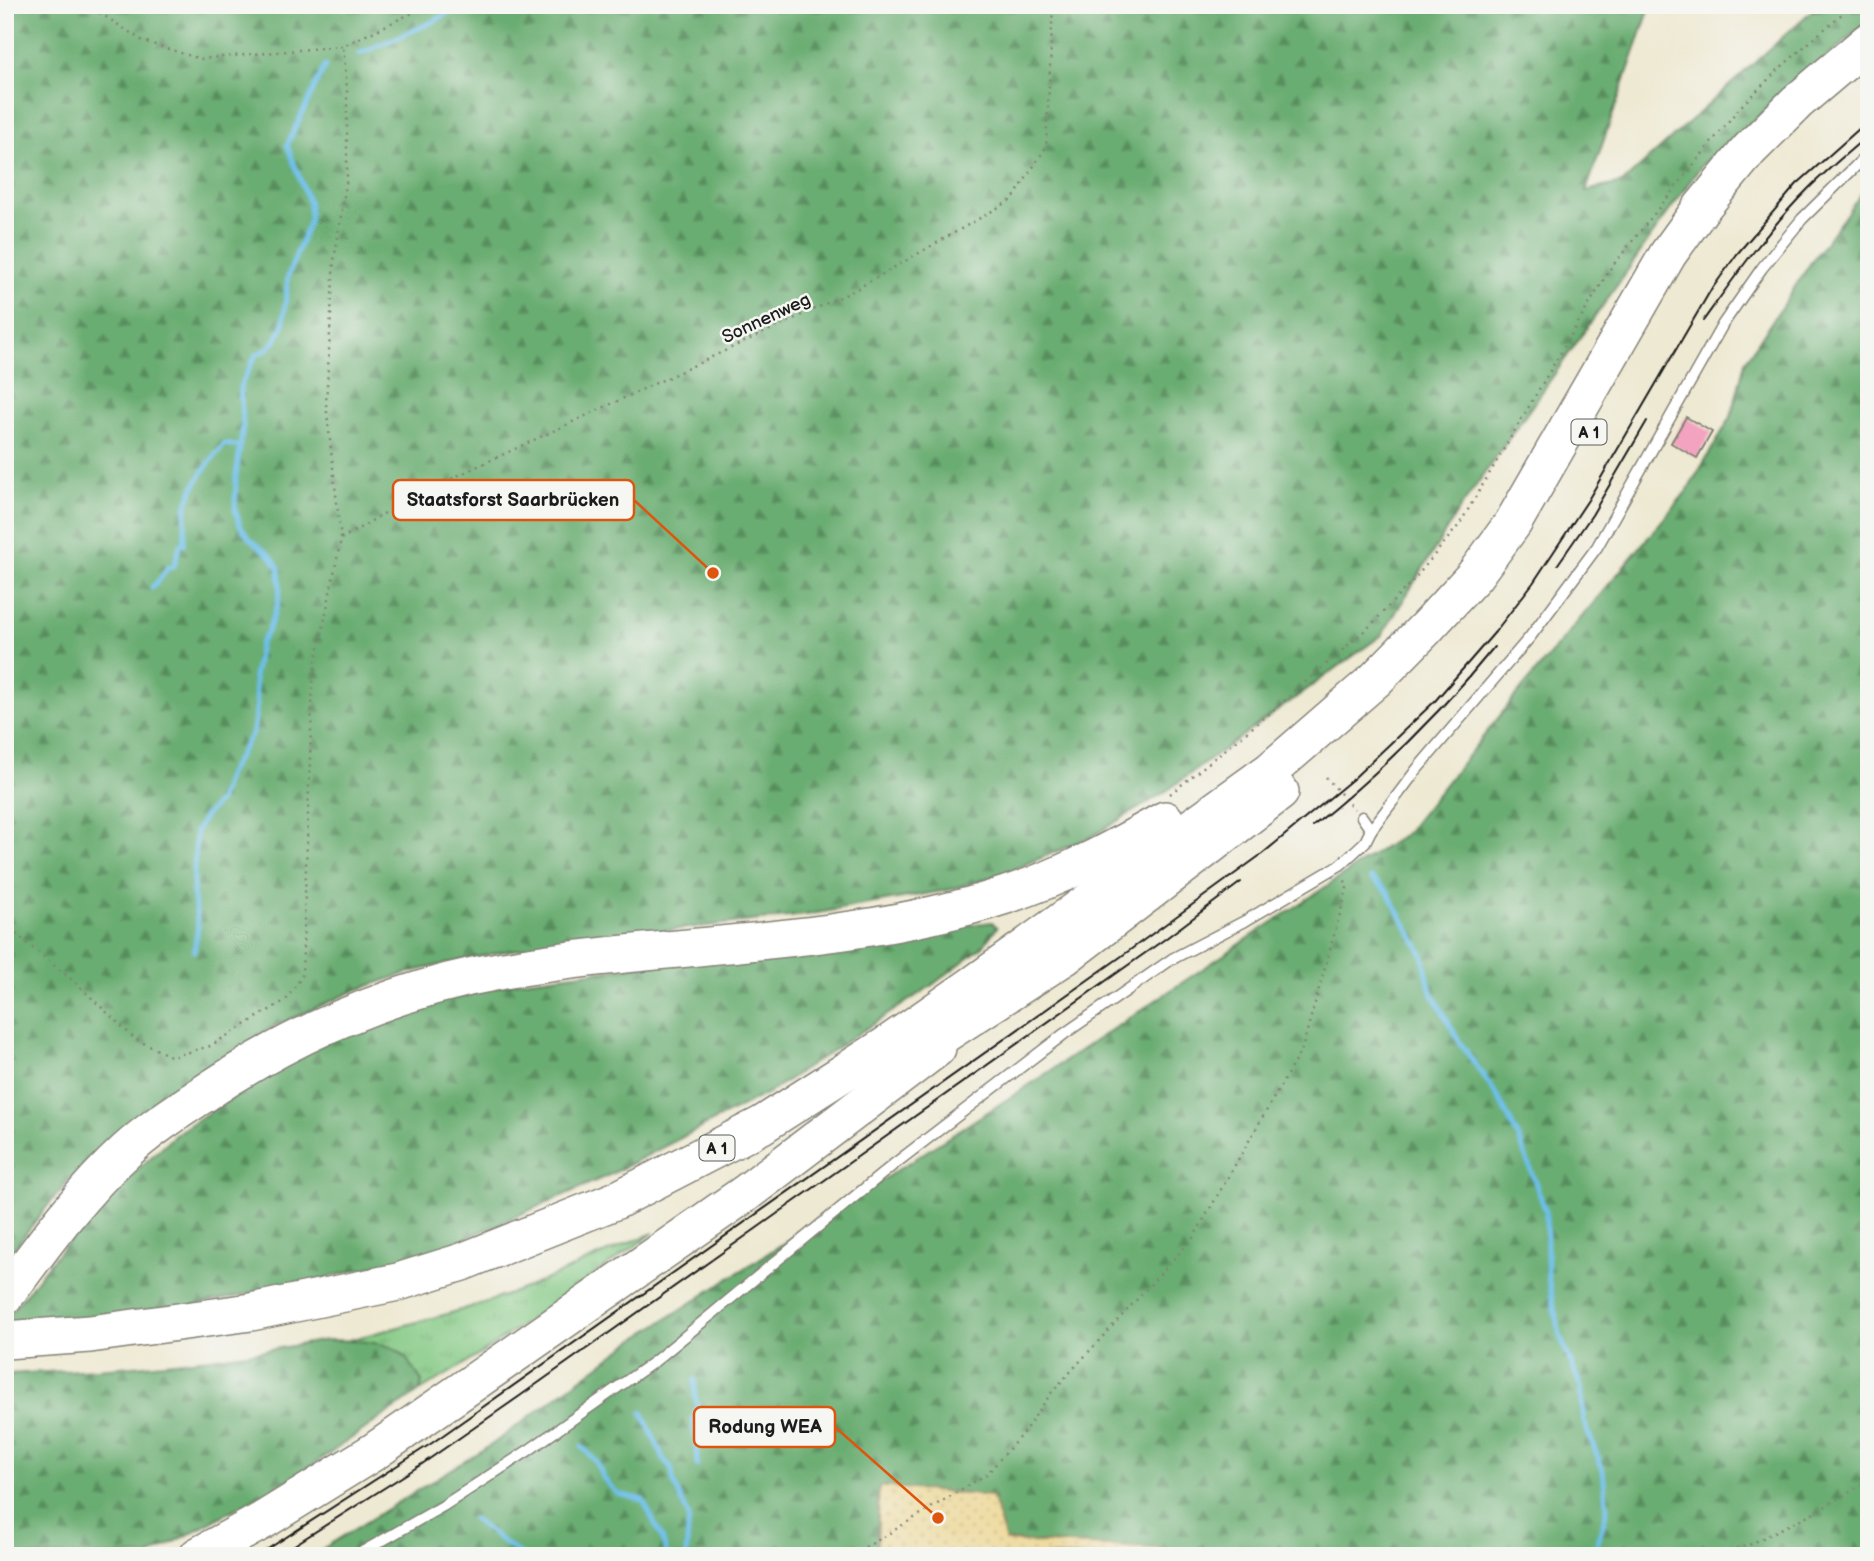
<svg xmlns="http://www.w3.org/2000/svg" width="1874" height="1561" font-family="'Balsamiq Sans',sans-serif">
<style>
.grass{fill:url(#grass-tufts);stroke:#507250;stroke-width:2}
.forest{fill:url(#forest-firs);stroke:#446447;stroke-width:2}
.sand{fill:url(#sand-dots);stroke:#857b5d;stroke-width:2}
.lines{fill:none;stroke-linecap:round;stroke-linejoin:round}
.stream{stroke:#6dbfe9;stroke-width:5}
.building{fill:#f3a2c0}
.lane-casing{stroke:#858277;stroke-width:13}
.highway-casing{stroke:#858277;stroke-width:40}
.path{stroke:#858277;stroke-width:2.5;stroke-dasharray:2 5;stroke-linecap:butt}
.lane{stroke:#fff;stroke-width:10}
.highway{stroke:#fff;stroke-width:37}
.tram{stroke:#1c1c1c;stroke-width:2}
.labels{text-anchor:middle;stroke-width:5;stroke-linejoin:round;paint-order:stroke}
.shield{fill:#f6f6f2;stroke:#5d5d5c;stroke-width:2}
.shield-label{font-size:16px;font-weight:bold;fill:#1c1c1c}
.street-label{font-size:18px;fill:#1c1c1c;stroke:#f6f6f2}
.leader{fill:none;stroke:#de560d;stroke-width:2.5}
.callout-dot{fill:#de560d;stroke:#f6f6f2;stroke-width:2.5}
.callout{fill:#f6f6f2;stroke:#de560d;stroke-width:2.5}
.callout-label{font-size:19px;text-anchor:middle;font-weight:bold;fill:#1c1c1c}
</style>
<defs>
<pattern id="grass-tufts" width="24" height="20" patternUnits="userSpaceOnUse" patternTransform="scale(1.75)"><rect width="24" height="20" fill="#84c984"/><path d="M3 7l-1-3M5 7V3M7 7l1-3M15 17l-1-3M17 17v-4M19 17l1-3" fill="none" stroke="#71ac71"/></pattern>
<pattern id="forest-firs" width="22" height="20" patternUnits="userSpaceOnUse" patternTransform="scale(1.75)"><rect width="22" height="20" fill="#6bad72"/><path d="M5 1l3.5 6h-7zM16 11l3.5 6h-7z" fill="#578c5d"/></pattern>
<pattern id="sand-dots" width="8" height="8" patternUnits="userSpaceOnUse" patternTransform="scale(1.75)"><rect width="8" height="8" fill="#eeda9e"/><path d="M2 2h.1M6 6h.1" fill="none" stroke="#ccba88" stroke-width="1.8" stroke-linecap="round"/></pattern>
</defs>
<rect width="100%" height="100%" fill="#f6f6f2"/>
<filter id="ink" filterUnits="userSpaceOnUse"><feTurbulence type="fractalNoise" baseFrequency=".0143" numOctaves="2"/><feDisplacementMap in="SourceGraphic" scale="14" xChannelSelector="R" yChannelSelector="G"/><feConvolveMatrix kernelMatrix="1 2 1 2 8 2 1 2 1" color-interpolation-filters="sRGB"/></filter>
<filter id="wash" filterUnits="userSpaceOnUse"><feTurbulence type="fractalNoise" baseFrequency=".00686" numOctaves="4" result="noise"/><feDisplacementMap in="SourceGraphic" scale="28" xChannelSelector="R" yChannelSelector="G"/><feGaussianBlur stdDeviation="1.57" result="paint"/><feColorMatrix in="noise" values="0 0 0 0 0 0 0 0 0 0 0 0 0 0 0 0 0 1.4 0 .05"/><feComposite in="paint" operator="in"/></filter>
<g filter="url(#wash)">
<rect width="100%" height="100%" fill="#eee9d2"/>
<path class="grass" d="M654,1233L482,1353L420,1391L422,1382L393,1348L349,1340C408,1324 468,1311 525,1288C569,1271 610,1249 654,1233Z"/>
<g class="forest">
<polygon points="5,5 1651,5 1586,191 1622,183 1818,5 1869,5 1869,21 1701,166 1458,511 1382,635 1165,792 1091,837 1000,875 948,890 806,915 580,940 501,952 414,971 356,990 269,1029 169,1093 103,1146 53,1199 5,1260"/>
<polygon points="1869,183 1869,1556 1318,1556 1006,1541 991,1496 879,1486 877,1556 311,1556 494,1443 632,1341 1020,1091 1406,833 1514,698 1687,491 1731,417 1745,362 1814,258"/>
<polygon points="992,922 997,927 982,947 931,986 768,1093 611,1174 443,1249 322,1279 168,1311 5,1326 5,1320 53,1259 108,1197 177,1133 304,1051 406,1010 520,981"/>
<path d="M326,1340C343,1340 378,1341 393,1348C406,1354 415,1370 422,1382L420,1391L301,1473L149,1556H5V1374C113,1370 220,1360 326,1340Z"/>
</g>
<polygon class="sand" points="879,1486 992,1496 1006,1541 1318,1556 877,1556"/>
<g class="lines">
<g class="stream">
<polyline points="359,54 435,21 459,5"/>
<path d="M152,587L161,578L168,567L174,566L180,545L184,544C186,531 184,518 187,505C190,488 212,457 225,444L240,447"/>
<polyline points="1371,878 1387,891 1406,925 1423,955 1430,989 1459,1041 1498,1097 1519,1138 1546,1212 1548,1278 1560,1336 1581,1387 1584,1422 1603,1470 1607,1509 1598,1542"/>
<polyline points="194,951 198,926 193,893 196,832 204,817 219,801 228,774 253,732 257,704 254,677 260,644 268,631 278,603 280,588 279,568 271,556 250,539 240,525 235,509 236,476 243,426 240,387 256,355 266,350 275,341 283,326 288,276 310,219 309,203 287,145 325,66"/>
<path d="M695,1380V1396L698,1407C690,1420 694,1426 696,1441C698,1448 696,1457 697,1465"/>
<polyline points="642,1412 664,1460 671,1467 674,1483 689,1517 686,1556"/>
<polyline points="582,1447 596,1461 604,1479 618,1494 643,1500 662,1538 667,1556"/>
<polyline points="473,1519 522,1556"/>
</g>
</g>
<g id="blocks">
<polygon class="building" points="1686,417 1712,432 1697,458 1671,443"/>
</g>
</g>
<g filter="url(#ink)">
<use href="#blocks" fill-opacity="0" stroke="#858277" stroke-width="2"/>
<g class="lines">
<g class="lane-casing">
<g id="lane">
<polyline points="1371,830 1418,768 1530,637 1597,547 1723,324 1762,268 1802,219 1869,153"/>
<polyline points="355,1556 443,1506 529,1450 655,1361 893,1165 1064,1034 1172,959 1245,921 1340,865 1365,842 1371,830 1362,817"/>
</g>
</g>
<g class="highway-casing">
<g id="highway">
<polyline points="909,1057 1064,957 1280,792"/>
<path d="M5,1296C42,1246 80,1193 126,1151C150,1129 178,1111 205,1093C296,1032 395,989 504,970C670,941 844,948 1006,895C1062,877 1114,849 1165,820"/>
<polyline points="5,1340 90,1334 251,1312 398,1282 462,1262 617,1200 762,1125 887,1045 976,983 1270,771 1375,680 1426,628 1474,576 1513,523 1668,254 1702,207 1749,150 1797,102 1869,41"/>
<polyline points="198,1556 262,1521 375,1451 746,1193 937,1048"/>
</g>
</g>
<g class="path">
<polyline points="88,5 143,41 200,59 343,46 429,5"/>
<polyline points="341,539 412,497 853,291 1013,199 1046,147 1053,5"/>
<polyline points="1326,777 1354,809"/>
<polyline points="1170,794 1269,714 1371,625 1416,577 1459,525 1610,269 1740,107 1779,69 1852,5"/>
<polyline points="5,925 78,985 135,1039 172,1057 210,1046 286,1000 302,976 313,677 341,539 326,404 334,261 347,177 347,88 343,46"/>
<polyline points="846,1556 873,1543 987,1474 1023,1433 1052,1392 1193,1238 1302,1049 1347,889 1344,876"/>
<polyline points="1601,1556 1615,1549 1641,1556"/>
<polyline points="1709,1556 1749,1545 1828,1505 1869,1480"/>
</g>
<use href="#lane" class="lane"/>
<use href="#highway" class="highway"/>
<g class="tram">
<path d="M1703,321C1736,275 1768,229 1808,189C1827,170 1849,152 1869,134"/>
<polyline points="1558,564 1592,515 1647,421"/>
<path d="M1313,826C1379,773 1440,714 1494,647"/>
<polyline points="257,1556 432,1443 1119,958 1262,854 1354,778 1435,701 1495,632 1533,583 1588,500 1709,293 1737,254 1797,184 1869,120"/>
<polyline points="277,1556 422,1464 517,1398 1165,939 1241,882"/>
</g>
</g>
</g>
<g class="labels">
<g class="shield">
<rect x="1571.5" y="419.5" width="35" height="25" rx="5"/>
<rect x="699.5" y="1135.5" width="35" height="25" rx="5"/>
</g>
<g class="shield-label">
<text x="1589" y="438">A 1</text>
<text x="717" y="1154">A 1</text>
</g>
<g class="street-label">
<text transform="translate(766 318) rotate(-25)" y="6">Sonnenweg</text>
</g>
</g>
<path class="leader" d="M713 573L634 500M938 1518L835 1427"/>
<g class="callout-dot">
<circle cx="713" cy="573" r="7"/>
<circle cx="938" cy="1518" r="7"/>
</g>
<g class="callout">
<rect x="393" y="480" width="241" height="40" rx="7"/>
<rect x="694" y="1407" width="141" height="40" rx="7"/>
</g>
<g class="callout-label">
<text x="513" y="506">Staatsforst Saarbrücken</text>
<text x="765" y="1433">Rodung WEA</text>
</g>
<rect width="1874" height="1561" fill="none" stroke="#f6f6f2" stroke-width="28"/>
</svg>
